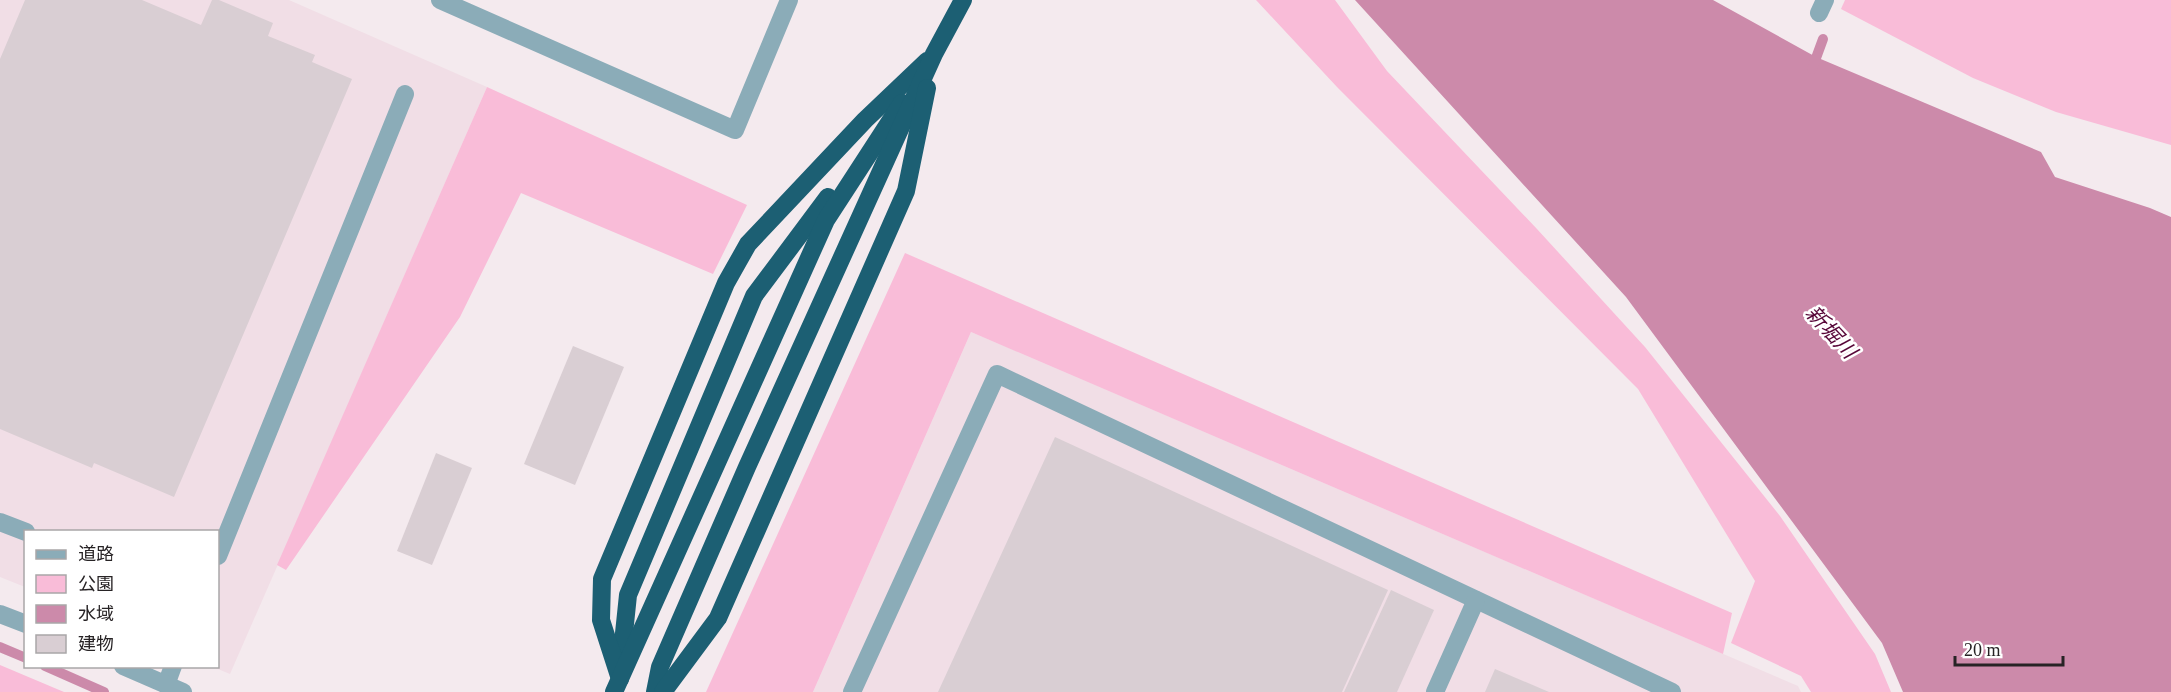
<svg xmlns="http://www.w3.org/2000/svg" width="2171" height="692" font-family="'Times New Roman','Noto Sans JP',serif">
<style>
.built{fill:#f1dee6}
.green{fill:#f9bcd8}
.water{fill:#cc8aaa}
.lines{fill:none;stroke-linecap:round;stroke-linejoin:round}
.stream{stroke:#cc8aaa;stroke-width:10}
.building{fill:#d9ced3}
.service{stroke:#8bacb8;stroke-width:18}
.minor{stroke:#8bacb8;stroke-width:18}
.tertiary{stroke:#8bacb8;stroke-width:18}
.motorway{stroke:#1c5f73;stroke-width:18}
.labels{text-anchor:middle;stroke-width:5;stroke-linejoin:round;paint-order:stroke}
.water-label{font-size:21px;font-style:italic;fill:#570638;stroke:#fff}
</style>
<rect width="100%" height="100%" fill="#f4eaee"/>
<g class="built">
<polygon points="0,0 289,0 487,87 230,674 213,667 218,666 218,532 26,532 25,587 0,577"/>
<polygon points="971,332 1798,686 1801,692 813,692"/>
</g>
<g class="green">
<polygon points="1256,0 1335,0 1387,71 1537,229 1645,347 1780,516 1875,654 1891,692 1811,692 1801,676 1731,643 1755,581 1638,389 1337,87"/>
<polygon points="1845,0 2171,0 2171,145 2056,112 1973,78 1841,9"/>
<polygon points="487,87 747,205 713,274 521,193 460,317 286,570 277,565"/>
<polygon points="905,253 1732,613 1723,654 971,332 813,692 706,692"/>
<polygon points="0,665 64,692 0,692"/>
</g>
<polygon class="water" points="1355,0 1713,0 1816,57 2041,152 2055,177 2150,208 2171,217 2171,692 1903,692 1882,643 1626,297"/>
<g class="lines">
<g class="stream">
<polyline points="1812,69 1823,39"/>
<polyline points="0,647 26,658"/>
<polyline points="45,666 104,692"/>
</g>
</g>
<g class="building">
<polygon points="25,0 142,0 201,25 212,0 219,0 273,23 268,36 315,55 312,62 352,79 174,497 94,463 92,468 0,429 0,59"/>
<polygon points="573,346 624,367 575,485 524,464"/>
<polygon points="1055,437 1388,590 1342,692 938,692"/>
<polygon points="436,453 472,468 432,565 397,551"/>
<polygon points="1391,590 1434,610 1397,692 1344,692"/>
<polygon points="1495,669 1549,692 1485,692"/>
</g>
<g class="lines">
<g class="service">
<polyline points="0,522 26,532"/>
<polyline points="218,556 405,94"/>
<polyline points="166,685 173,666"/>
<polyline points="852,692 997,374 1672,692"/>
<polyline points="1435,692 1476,600"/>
</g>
<g class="minor">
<polyline points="440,0 735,130 789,0"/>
<polyline points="1819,13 1825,0"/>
</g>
<g class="tertiary">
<polyline points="0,614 26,624"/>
<polyline points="123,666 183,692"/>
</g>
<g class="motorway">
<polyline points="621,662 628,595 754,296 828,197"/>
<polyline points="620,679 601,620 602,579 726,283 748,244 865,120 927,61"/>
<polyline points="614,692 826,220 902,103"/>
<polyline points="655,692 660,667 747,467 934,54 963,0"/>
<polyline points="663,692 718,618 906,191 927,88"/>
</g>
</g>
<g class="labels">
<g class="water-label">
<text transform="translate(1831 332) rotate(47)" y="7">新堀川</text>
</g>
</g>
<rect x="24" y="530" width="195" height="138" fill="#ffffff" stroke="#a9a7a8" stroke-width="1.5"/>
<rect x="36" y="550" width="30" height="9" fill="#8bacb8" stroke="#a9a7a8" stroke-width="1.5"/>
<text x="78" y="560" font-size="18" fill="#272325">道路</text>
<rect x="36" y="575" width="30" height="18" fill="#f9bcd8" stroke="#a9a7a8" stroke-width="1.5"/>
<text x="78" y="590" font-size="18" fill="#272325">公園</text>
<rect x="36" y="605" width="30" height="18" fill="#cc8aaa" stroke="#a9a7a8" stroke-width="1.5"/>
<text x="78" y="620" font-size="18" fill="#272325">水域</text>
<rect x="36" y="635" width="30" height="18" fill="#d9ced3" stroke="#a9a7a8" stroke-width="1.5"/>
<text x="78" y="650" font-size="18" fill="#272325">建物</text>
<path d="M1955 656v9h108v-9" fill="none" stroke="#272325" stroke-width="3"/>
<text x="1964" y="656" font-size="18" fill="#272325" stroke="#ffffff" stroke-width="4.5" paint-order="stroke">20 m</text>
</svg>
